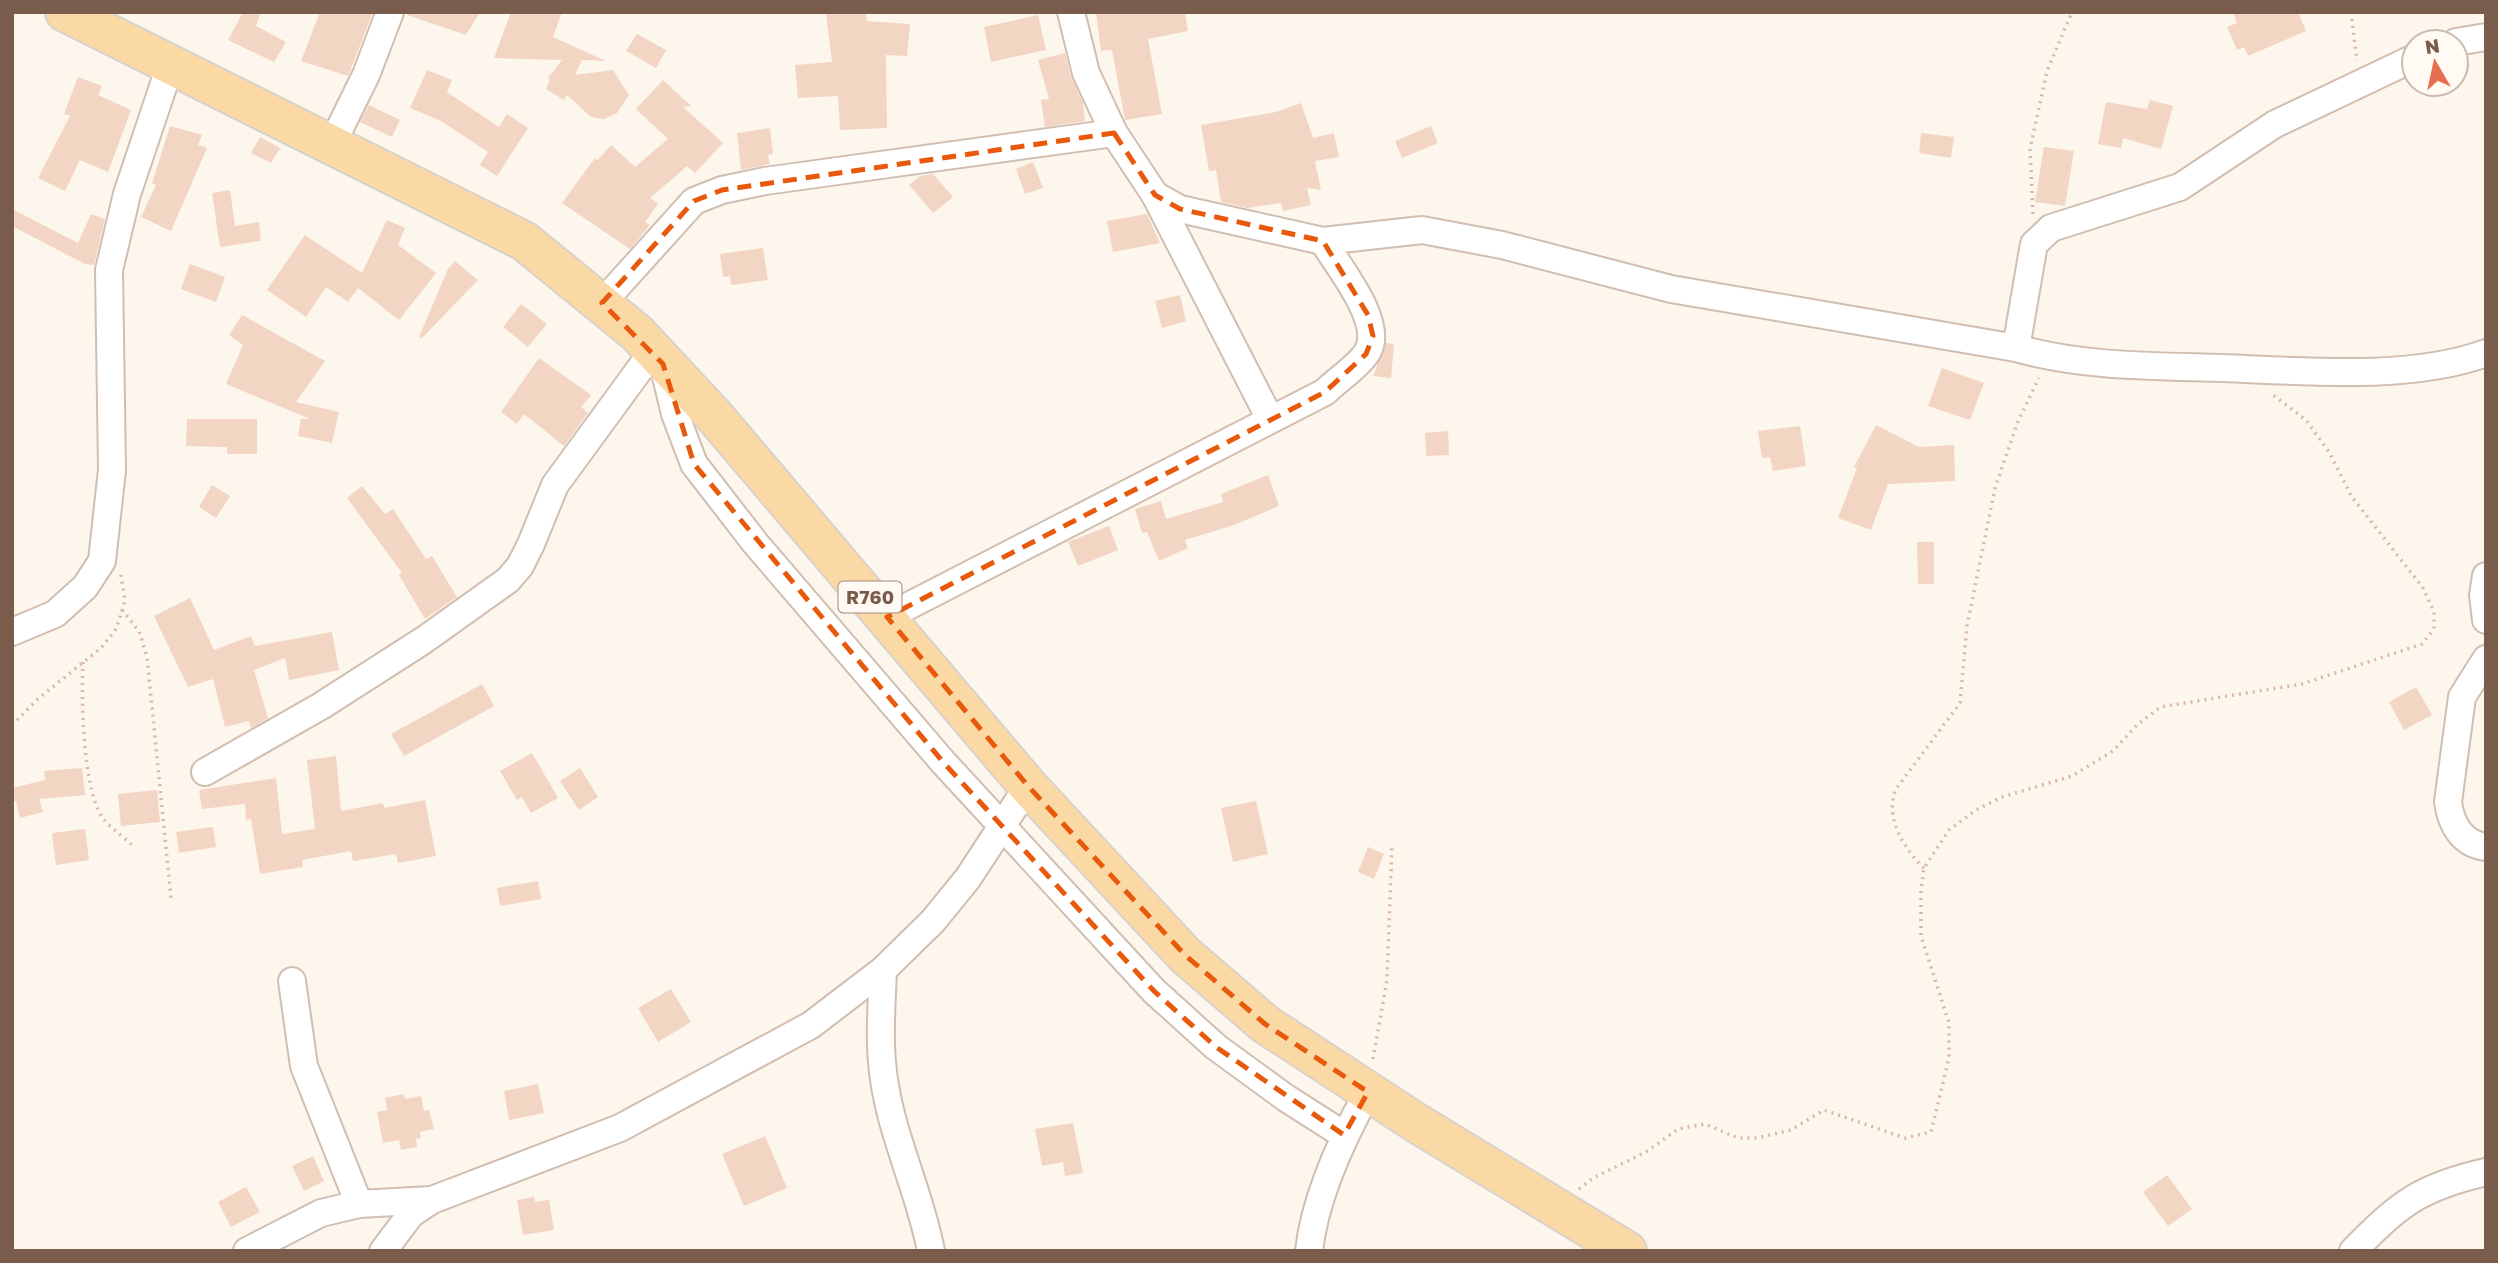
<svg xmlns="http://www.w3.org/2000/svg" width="2498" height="1263" font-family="'Golos Text',sans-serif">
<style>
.building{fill:#f3d5c3}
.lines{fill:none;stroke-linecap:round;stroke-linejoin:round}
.minor-casing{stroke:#d1beb0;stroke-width:30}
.primary-casing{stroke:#dad1cd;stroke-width:42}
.path{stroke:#d9b8a5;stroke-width:3.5;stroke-dasharray:2 5;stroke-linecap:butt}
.minor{stroke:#fff;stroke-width:26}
.primary{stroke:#fbd9a5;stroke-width:38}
.marked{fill:none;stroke:#e8590c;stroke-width:5;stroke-dasharray:14 9;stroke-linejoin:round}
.labels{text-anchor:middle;stroke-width:5;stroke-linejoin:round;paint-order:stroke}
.shield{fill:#fffaf3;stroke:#a28b7f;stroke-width:2}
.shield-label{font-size:19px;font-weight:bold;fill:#7a5c4d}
</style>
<rect width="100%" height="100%" fill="#fdf6ec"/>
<g class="building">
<polygon points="243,12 261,12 256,26 286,42 274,62 228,40"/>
<polygon points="320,12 373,12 348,76 301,61"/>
<polygon points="407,12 480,12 466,35 407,15"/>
<polygon points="511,12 562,12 553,37 606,61 582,60 575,75 613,70 629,95 617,113 604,119 591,117 567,95 564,100 546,89 550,80 548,78 562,60 494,58"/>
<polygon points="866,12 867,21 910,24 907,56 886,55 887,128 840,130 838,96 798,98 795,65 832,62 826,13"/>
<polygon points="1096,12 1185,12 1188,31 1148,39 1162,114 1125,120 1112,50 1101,51"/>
<polygon points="2233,12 2298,12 2306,31 2248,56 2244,47 2237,50 2227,27 2237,23"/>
<polygon points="1038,15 1046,50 991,62 984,27"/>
<polygon points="637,34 666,50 656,68 626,51"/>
<polygon points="1065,53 1071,77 1083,103 1085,121 1045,127 1041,100 1049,99 1038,60"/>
<polygon points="427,70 452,80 447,92 499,127 507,114 528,128 497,176 480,165 488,152 441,121 410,108"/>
<polygon points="78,77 102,86 98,95 131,110 108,172 80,160 65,191 38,178 70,116 64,114"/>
<polygon points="663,80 691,106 683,107 723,143 695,173 687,166 650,198 658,204 645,222 650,225 630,249 562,203 595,158 598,160 611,145 635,167 668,139 636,109"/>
<polygon points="2150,100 2173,106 2161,149 2123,138 2121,148 2098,144 2106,102 2147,109"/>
<polygon points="1301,103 1313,138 1334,133 1339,157 1315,161 1321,190 1307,188 1311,205 1283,211 1281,203 1247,208 1221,202 1216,170 1209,171 1201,125 1276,112"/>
<polygon points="369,105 400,120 392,137 360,122"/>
<polygon points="170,126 202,135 198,145 207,148 171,231 141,217 156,185 152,183"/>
<polygon points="1431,126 1438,143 1402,158 1395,141"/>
<polygon points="770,128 773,154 768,155 770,164 741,170 737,133"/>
<polygon points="1921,133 1954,137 1951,158 1919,153"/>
<polygon points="260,137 280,148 271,163 251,153"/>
<polygon points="2044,147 2074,151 2065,206 2035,202"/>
<polygon points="1033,162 1043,188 1025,194 1016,169"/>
<polygon points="933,174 953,197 933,213 909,185 920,176"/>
<polygon points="230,190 235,226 259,222 261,241 220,247 212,193"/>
<polygon points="12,209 78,243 91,214 105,219 94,265 85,264 12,226"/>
<polygon points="1147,214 1160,243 1113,252 1107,221"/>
<polygon points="387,220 405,228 398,245 436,273 399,320 358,288 348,302 326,287 306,317 267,290 305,235 362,273"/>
<polygon points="763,248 768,280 731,285 730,276 723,277 720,254"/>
<polygon points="455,261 478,280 422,338 419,337 448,269"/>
<polygon points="190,264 225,277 216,302 181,289"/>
<polygon points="1180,295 1186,321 1162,328 1155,301"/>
<polygon points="521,304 547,324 528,347 503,327"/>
<polygon points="242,315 325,361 296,402 339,412 332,443 298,436 301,419 310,419 226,384 243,345 229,335"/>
<polygon points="1386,343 1394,344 1391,378 1373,376"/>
<polygon points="539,358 591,395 581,407 588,413 564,446 524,414 517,424 501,412"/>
<polygon points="1942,368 1984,383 1970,420 1928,406"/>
<polygon points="187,419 257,419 257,454 227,454 227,447 186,446"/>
<polygon points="1876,425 1919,447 1954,445 1955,481 1888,484 1871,530 1838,518 1857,468 1854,467"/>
<polygon points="1800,426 1806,466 1773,471 1770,457 1762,458 1758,431"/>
<polygon points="1448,431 1449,455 1426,456 1425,433"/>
<polygon points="1268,475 1279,506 1234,525 1185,540 1188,548 1159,561 1147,532 1142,533 1135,509 1161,501 1166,519 1223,502 1221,494"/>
<polygon points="212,485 230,496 216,518 199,507"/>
<polygon points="362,486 385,514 393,509 426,559 432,556 457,597 425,619 399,575 402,573 347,498"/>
<polygon points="1109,526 1118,550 1078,566 1068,542"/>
<polygon points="1917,542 1934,542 1934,584 1918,584"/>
<polygon points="190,598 214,650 251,636 255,646 332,632 339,670 289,680 285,658 254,670 268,718 251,728 249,721 225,727 213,679 188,687 154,616"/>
<polygon points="482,684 494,706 404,756 391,734"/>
<polygon points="2416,687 2432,715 2404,730 2389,702"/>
<polygon points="532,753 558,798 531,813 522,797 517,800 500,771"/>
<polygon points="336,756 341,811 383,803 384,808 425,800 436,856 398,863 396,854 353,861 351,851 302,860 303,867 260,874 251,819 246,820 245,804 202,809 199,790 276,778 282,834 315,829 307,760"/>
<polygon points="82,768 85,795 39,799 43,812 20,818 16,801 12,801 12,788 45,780 44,771"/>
<polygon points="580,768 598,797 579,810 560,781"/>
<polygon points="157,790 160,822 121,826 118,794"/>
<polygon points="1256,801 1268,854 1233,862 1221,808"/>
<polygon points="213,827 216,847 179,853 176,832"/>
<polygon points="85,829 89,860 56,865 52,833"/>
<polygon points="1368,847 1384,854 1374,879 1358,872"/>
<polygon points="538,881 541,899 500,906 497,888"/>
<polygon points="671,989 691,1022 658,1042 638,1008"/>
<polygon points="538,1084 544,1113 509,1120 504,1091"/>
<polygon points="404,1094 405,1099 421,1096 424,1111 429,1110 434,1129 420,1132 421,1138 416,1139 417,1147 401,1150 399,1140 383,1143 377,1112 387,1110 385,1098"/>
<polygon points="1073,1123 1083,1173 1065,1176 1063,1162 1042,1166 1035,1129"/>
<polygon points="765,1136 787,1188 744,1206 722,1154"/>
<polygon points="313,1156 324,1181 304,1191 292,1166"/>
<polygon points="2167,1175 2192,1209 2168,1226 2143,1192"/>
<polygon points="246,1187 260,1212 231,1227 218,1202"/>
<polygon points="534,1197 535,1202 549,1200 554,1230 523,1235 517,1200"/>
</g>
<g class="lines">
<g class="minor-casing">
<g id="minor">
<path d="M1071,12L1086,73L1114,133L1155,195L1180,209L1323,241L1422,230L1502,245L1671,289L2016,348C2083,367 2153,366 2222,368C2302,371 2410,381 2486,353"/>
<polyline points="2456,42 2486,37"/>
<polyline points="332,144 366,75 390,12"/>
<polyline points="1155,195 1270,419"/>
<polyline points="602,303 694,201 722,190 765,181 1114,133"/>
<polyline points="2016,348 2034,244 2051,228 2180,187 2275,124 2414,58"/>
<polyline points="663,364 675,414 694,464 756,544 943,762 1154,991 1216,1047 1286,1098 1344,1135"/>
<polyline points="2486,576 2483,595 2486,620"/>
<path d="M887,617L1325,392C1337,380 1356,368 1366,354C1387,325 1339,268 1323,241"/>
<polyline points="12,632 55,614 85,587 102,561 112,470 109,270 127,194 170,66"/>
<path d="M2486,659L2462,697L2448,802C2451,824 2462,844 2486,847"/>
<polyline points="205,772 321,706 424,640 508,580 520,566 531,544 555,485 653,351"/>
<path d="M883,970C882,1001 879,1032 882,1062C887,1128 919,1187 931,1251"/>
<polyline points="292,981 304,1066 359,1204"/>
<polyline points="247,1251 321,1213 359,1204 431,1200"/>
<polyline points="383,1251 411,1214 432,1200 620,1128 811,1025 883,970 933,921 968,878 1028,786"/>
<path d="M1309,1251C1315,1196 1342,1139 1368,1092"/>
<path d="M2353,1251C2399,1204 2420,1187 2486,1172"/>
</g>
</g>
<g class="primary-casing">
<polyline id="primary" points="65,12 524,241 637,333 716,418 1028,786 1185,955 1265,1024 1415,1122 1627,1251"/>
</g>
<g class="path">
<polyline points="2351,12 2357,61"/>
<polyline points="2033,214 2030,149 2047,71 2072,12"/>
<polyline points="122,610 139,631 147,657 171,898"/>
<path d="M83,662C81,697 83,786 101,815C107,826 123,836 132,845"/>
<polyline points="12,725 39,698 101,648 116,629 125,601 121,575"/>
<path d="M1924,868C1904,849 1884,817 1896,789L1960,703L1967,626L1995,488L2018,421L2039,378"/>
<polyline points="1373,1059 1387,980 1392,845"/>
<polyline points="1579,1189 1593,1178 1646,1152 1678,1129 1705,1124 1738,1138 1757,1138 1791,1130 1824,1110 1905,1138 1931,1132 1949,1058 1949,1023 1921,936 1921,890 1924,868 1949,830 1976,810 2002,797 2072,776 2113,751 2137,725 2160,707 2302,684 2422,644 2434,629 2434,612 2423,588 2352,497 2329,452 2306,420 2272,394"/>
</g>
<use href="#minor" class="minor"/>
<use href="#primary" class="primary"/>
</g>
<path class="marked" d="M1114,133L1155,195L1180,209L1323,241L1368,315L1373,336L1366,354L1325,392L887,617L1028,786L1185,955L1265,1024L1368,1092L1344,1135L1216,1047L1154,991L943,762L694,464L663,364L602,303L694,201L722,190Z"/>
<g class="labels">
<rect class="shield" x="838.5" y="581.5" width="63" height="31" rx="5"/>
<g class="shield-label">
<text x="870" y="604">R760</text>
</g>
</g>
<rect width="2498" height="1263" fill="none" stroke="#7a5c4d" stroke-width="28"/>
<g transform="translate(2435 63) rotate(351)"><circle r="33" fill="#fffaf3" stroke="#cabbb1" stroke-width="2"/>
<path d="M0-5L12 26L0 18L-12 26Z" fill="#e76f51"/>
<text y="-10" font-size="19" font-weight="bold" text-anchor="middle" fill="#7a5c4d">N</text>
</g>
</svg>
